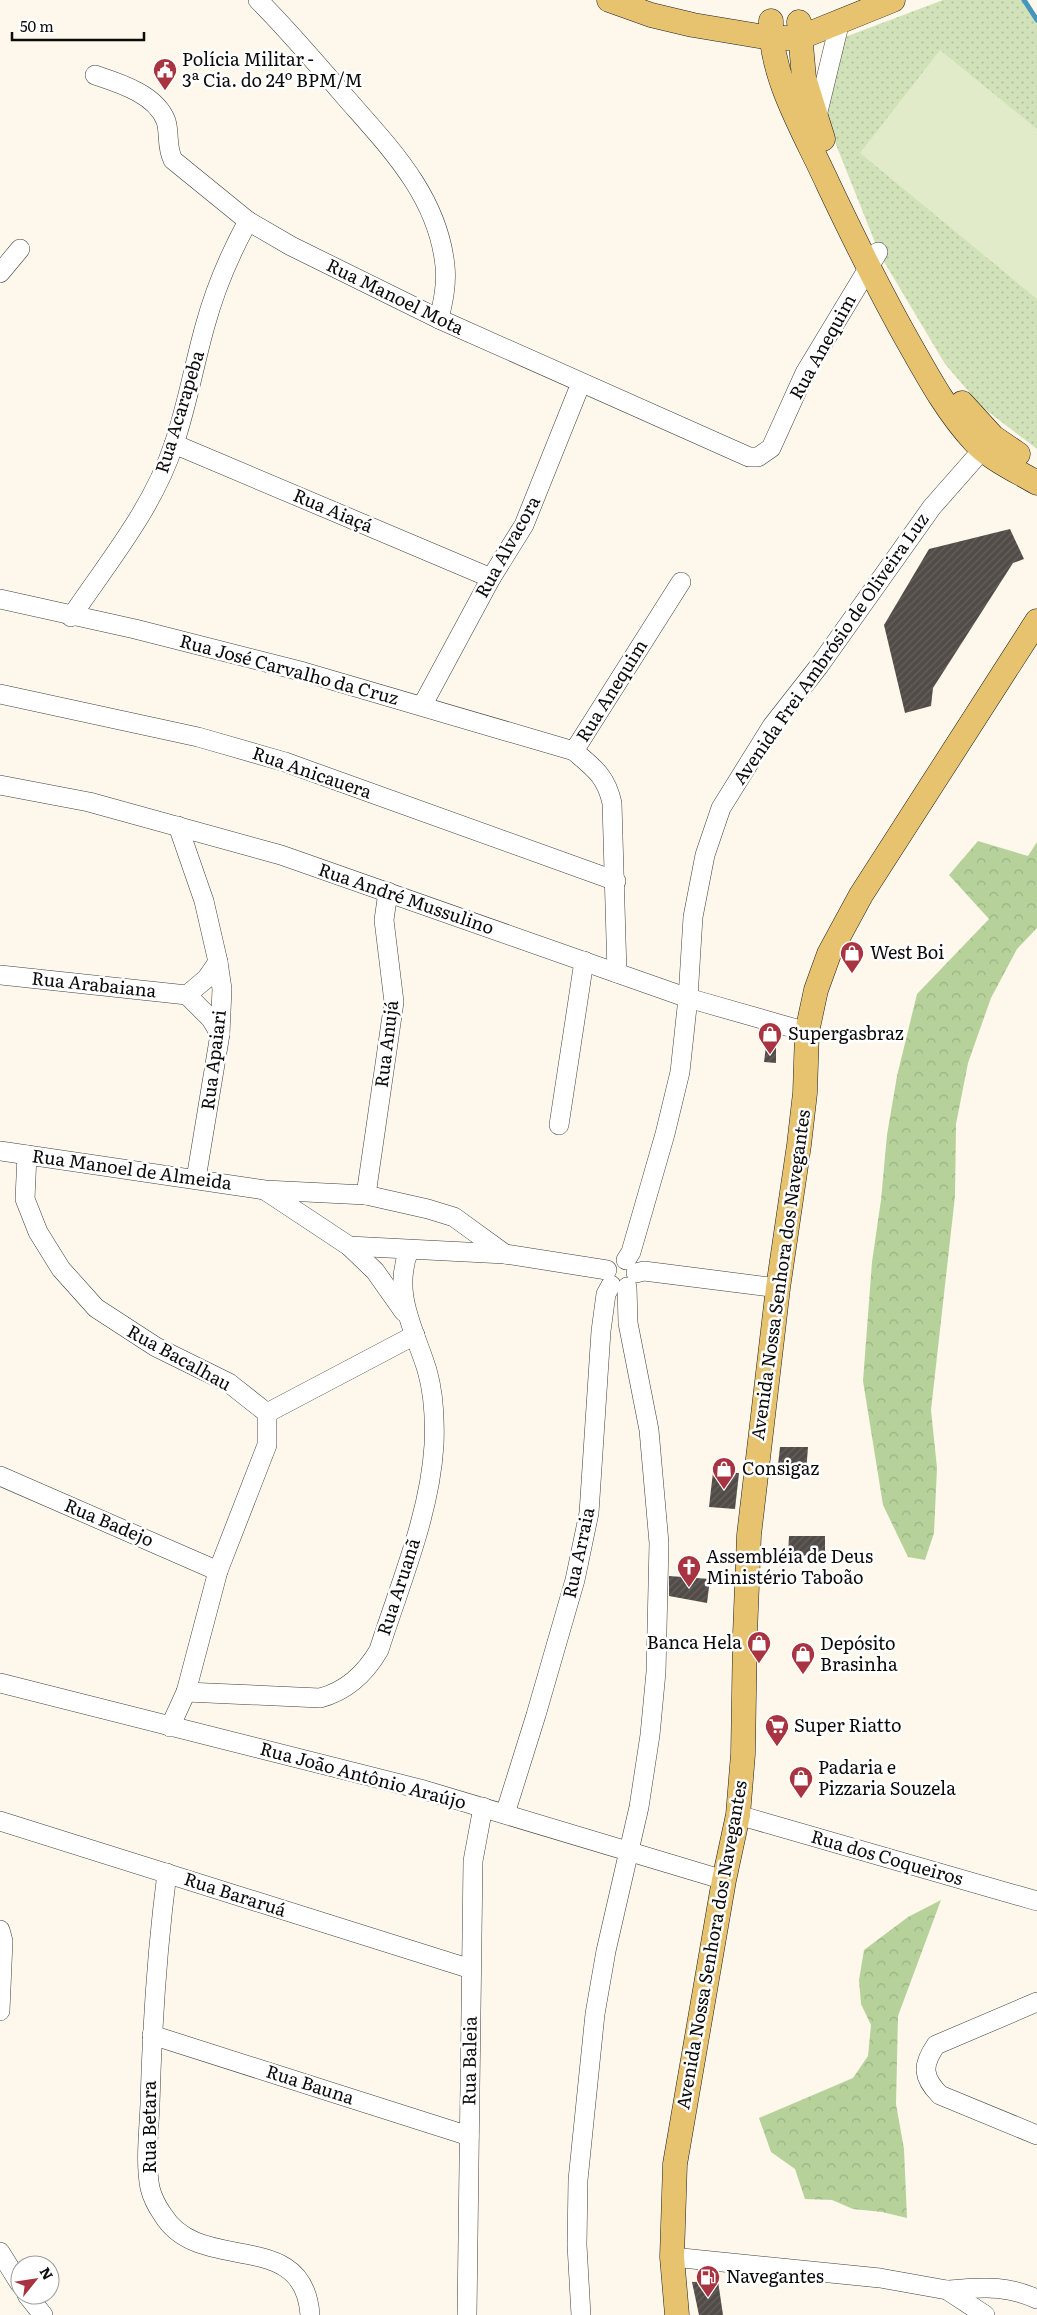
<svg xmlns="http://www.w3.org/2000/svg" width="1037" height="2315" font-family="Literata,serif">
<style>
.forest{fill:url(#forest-crowns)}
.park{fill:url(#park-dots)}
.pitch{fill:#e1ebca}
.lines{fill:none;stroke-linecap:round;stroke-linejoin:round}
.stream{stroke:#4595bc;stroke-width:5}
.building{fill:url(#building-hatch)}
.minor-casing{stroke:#3e3e3e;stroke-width:20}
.major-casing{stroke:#1c1c1c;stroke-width:25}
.minor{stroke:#fff;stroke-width:19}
.major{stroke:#e8c36f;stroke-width:24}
.labels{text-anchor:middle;stroke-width:5;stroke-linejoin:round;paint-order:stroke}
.poi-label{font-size:18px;fill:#0b0b0b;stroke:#fff;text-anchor:start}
.street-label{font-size:18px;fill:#0b0b0b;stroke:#fff}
</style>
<defs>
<pattern id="forest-crowns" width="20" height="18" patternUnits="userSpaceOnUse" patternTransform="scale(1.25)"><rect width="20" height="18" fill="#b7d19a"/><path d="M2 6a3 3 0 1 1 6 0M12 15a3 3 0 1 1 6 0" fill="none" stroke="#9cb283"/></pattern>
<pattern id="park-dots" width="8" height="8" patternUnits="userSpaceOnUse" patternTransform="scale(1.25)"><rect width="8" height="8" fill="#d1e2b9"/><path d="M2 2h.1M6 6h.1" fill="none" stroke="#b2c19e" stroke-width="1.8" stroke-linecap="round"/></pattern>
<pattern id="building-hatch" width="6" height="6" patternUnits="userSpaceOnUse" patternTransform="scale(1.25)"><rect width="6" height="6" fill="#524c48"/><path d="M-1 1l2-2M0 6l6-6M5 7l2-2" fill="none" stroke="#66615e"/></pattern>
</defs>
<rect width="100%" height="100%" fill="#fdf8eb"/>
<g class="forest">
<polygon points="978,841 1028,856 1037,842 1037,928 1017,949 991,998 968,1063 956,1124 955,1196 931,1410 937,1468 934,1533 925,1560 908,1557 883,1505 863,1381 872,1262 881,1200 887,1135 897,1076 917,994 989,919 949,875"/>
<polygon points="941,1900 898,2016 896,2104 904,2149 907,2218 882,2212 853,2209 832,2200 805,2199 795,2169 771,2152 759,2118 853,2078 868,2056 871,2025 861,2004 859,1980 864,1950 908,1917"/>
</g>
<polygon class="park" points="943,0 1024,0 1037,20 1037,449 982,407 945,364 880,255 825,117 845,37"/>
<polygon class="pitch" points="940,50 1037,129 1037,299 860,153"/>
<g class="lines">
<polyline class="stream" points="1024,0 1037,20"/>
</g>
<g class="building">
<polygon points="1010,529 1024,559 1013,563 933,688 931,706 905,713 884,625 929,549"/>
<polygon points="766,1046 776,1048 776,1063 764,1062"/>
<polygon points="780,1447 808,1447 806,1473 777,1474"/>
<polygon points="713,1472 739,1473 735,1509 709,1507"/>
<polygon points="789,1536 825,1536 825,1555 788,1556"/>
<polygon points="669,1576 710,1579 707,1603 669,1596"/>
<polygon points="718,2281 723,2315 699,2315 692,2282"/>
</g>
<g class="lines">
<g class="minor-casing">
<g id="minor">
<path d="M258,0C289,31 318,65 347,99C391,149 438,197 445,266C447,284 443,302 439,319"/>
<path d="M95,75C119,83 156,94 166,121C170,134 166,146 173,160L248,221L291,246L439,319L749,457H758L771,448L805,373L878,252"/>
<polyline points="816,120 840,21"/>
<polyline points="0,273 20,249"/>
<polyline points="174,444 491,578"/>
<polyline points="0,599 135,629 304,672 574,751"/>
<path d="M71,617C109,561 153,508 174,444C187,406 194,365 205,326C215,289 230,254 248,221"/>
<polyline points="0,694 198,737 285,762 616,881"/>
<polyline points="422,706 491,578 524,525 581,383"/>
<polyline points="0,785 89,802 281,855 688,998 807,1032"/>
<polyline points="178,826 204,901 218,962 222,989 220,1034 196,1179"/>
<path d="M617,973L612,803C606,776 594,768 574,751L681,582"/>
<polyline points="0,975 187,995 211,1019 220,1034"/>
<polyline points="187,995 207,978 218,962"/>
<polyline points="559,1125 584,961"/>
<polyline points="0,1151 265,1190 366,1195 428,1209 454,1217 505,1254"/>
<polyline points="27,1155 25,1199 38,1232 61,1269 96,1308 156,1347 229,1383 267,1413 267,1445 218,1571 186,1692 170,1727"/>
<polyline points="266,1191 349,1246 505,1254 607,1270"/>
<polyline points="366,1195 394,1002 384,920 388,892"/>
<polyline points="349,1246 375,1271 404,1312"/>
<polyline points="626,1260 631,1252 665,1134 680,1072 688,998 693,917 705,855 721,808 772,726 819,666 932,507 991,440"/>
<polyline points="636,1273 644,1271 778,1288"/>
<polyline points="267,1413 415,1335"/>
<polyline points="0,1476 218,1571"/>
<polyline points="0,1683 424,1790 724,1880"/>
<path d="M186,1692L320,1698C347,1691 365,1674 379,1650C400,1584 430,1514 434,1445C435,1421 434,1394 427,1370C414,1328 392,1294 409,1250"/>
<polyline points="505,1814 536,1715 575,1580 589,1513 601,1331 606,1294 611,1285"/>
<polyline points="738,1815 1037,1901"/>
<polyline points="0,1821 471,1969"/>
<path d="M167,1873C157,1950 152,2027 150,2104C149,2131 145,2162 150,2188C152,2196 158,2208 163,2215C200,2276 304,2226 310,2315"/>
<polyline points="0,1930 3,1941 0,2011"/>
<path d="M1037,2002L936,2045C922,2065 922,2077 940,2095L1037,2135"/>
<polyline points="152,2035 469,2136"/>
<polyline points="0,2252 20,2284"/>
<polyline points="672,2257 880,2278 947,2290 985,2315"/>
<path d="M947,2290C982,2288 1003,2284 1037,2299"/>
<polyline points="27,2295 43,2315"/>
<polyline points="467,2315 473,1861 483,1807"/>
<polyline points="581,2315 577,2245 578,2180 595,2014 606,1951 639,1807 650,1735 656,1672 659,1543 649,1430 628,1323 627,1287"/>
</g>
</g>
<g class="major-casing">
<g id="major">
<polyline points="609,0 651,15 693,25 771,38 799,38 893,0"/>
<path d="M771,21C770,78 805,133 828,184C855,241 882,296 913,350C931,382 949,414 974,441C990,459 1017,471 1037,483"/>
<polyline points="799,22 804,78 823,139"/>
<polyline points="962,403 993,437 1018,454"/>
<polyline points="677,2315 672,2257 675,2164 724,1880 738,1815 743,1754 745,1634 749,1535 778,1288 799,1145 805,1093 807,1032 816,990 829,954 861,895 1037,621"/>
</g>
</g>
<use href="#minor" class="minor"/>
<use href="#major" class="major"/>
</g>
<defs>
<g id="civic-pin" transform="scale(1.25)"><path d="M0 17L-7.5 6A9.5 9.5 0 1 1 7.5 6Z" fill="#a93441" stroke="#fff"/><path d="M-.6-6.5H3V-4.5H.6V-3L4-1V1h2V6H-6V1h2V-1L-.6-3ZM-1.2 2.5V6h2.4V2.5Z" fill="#fff"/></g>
<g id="shop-pin" transform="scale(1.25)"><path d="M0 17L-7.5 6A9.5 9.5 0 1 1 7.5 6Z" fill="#a93441" stroke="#fff"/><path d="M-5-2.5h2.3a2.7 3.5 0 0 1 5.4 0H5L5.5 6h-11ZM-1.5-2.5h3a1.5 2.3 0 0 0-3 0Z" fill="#fff"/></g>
<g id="church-pin" transform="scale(1.25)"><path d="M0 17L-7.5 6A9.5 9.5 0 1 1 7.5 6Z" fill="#a93441" stroke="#fff"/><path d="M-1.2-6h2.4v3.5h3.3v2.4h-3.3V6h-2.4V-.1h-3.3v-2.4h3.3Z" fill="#fff"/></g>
<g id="supermarket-pin" transform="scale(1.25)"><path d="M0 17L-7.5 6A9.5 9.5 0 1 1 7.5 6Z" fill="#a93441" stroke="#fff"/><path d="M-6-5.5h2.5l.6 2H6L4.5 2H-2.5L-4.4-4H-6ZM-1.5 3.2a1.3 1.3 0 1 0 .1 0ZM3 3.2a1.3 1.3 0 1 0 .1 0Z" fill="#fff"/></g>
<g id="fuel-pin" transform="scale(1.25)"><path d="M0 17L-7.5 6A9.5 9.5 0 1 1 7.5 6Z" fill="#a93441" stroke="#fff"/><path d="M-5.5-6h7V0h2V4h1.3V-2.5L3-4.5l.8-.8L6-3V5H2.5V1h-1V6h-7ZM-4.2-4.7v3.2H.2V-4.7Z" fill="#fff"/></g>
</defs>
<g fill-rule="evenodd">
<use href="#civic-pin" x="165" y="70"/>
<use href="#shop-pin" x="852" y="953"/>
<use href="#shop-pin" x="770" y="1034"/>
<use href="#shop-pin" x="724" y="1469"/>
<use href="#church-pin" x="689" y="1567"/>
<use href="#shop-pin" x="759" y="1643"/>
<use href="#shop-pin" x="803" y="1654"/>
<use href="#supermarket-pin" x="777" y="1726"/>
<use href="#shop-pin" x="801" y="1778"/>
<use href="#fuel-pin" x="708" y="2277"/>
</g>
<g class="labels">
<g class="poi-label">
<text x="182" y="66">Polícia Militar -<tspan x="182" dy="21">3ª Cia. do 24º BPM/M</tspan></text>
<text x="870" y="959">West Boi</text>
<text x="788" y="1040">Supergasbraz</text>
<text x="742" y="1475">Consigaz</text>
<text x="706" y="1563">Assembléia de Deus<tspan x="706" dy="21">Ministério Taboão</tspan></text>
<text x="742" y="1649" text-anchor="end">Banca Hela</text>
<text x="820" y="1650">Depósito<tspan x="820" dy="21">Brasinha</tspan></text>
<text x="794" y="1732">Super Riatto</text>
<text x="818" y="1774">Padaria e<tspan x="818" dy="21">Pizzaria Souzela</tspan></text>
<text x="726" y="2283">Navegantes</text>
</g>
<g class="street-label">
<text transform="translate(395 297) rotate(26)" y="6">Rua Manoel Mota</text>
<text transform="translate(823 347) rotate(-61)" y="6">Rua Anequim</text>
<text transform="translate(180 412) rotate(-73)" y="6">Rua Acarapeba</text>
<text transform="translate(333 511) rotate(23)" y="6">Rua Aiaçá</text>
<text transform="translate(508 547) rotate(-61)" y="6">Rua Alvacora</text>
<text transform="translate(831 649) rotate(-55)" y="6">Avenida Frei Ambrósio de Oliveira Luz</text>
<text transform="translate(289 670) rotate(15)" y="6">Rua José Carvalho da Cruz</text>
<text transform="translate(612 691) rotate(-58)" y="6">Rua Anequim</text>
<text transform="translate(312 773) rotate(19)" y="6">Rua Anicauera</text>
<text transform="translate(406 899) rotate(19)" y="6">Rua André Mussulino</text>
<text transform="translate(94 985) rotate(6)" y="6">Rua Arabaiana</text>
<text transform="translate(387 1044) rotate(-83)" y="6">Rua Anujá</text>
<text transform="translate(214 1060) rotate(-83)" y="6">Rua Apaiari</text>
<text transform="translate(132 1170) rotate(8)" y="6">Rua Manoel de Almeida</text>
<text transform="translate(781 1275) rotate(-82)" y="6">Avenida Nossa Senhora dos Navegantes</text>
<text transform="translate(179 1358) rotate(29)" y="6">Rua Bacalhau</text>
<text transform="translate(109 1523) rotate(23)" y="6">Rua Badejo</text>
<text transform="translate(579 1553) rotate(-78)" y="6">Rua Arraia</text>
<text transform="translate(399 1587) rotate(-72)" y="6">Rua Aruanã</text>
<text transform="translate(363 1776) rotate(15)" y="6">Rua João Antônio Araújo</text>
<text transform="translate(887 1858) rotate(16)" y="6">Rua dos Coqueiros</text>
<text transform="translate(235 1895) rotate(18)" y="6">Rua Bararuá</text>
<text transform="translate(712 1945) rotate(-80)" y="6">Avenida Nossa Senhora dos Navegantes</text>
<text transform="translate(470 2061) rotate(-89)" y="6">Rua Baleia</text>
<text transform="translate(310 2085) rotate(18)" y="6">Rua Bauna</text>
<text transform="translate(150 2127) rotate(-90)" y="6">Rua Betara</text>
</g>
</g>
<g transform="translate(35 2280) rotate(60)"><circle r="24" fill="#ffffff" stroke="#9d9d9d"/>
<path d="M0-4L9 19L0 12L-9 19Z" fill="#a93441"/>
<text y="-8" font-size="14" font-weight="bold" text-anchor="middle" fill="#0b0b0b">N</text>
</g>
<path d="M12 32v8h132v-8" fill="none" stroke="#0b0b0b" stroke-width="2.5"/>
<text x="20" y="32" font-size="15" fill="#0b0b0b" stroke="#ffffff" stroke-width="4" paint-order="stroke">50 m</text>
</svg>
